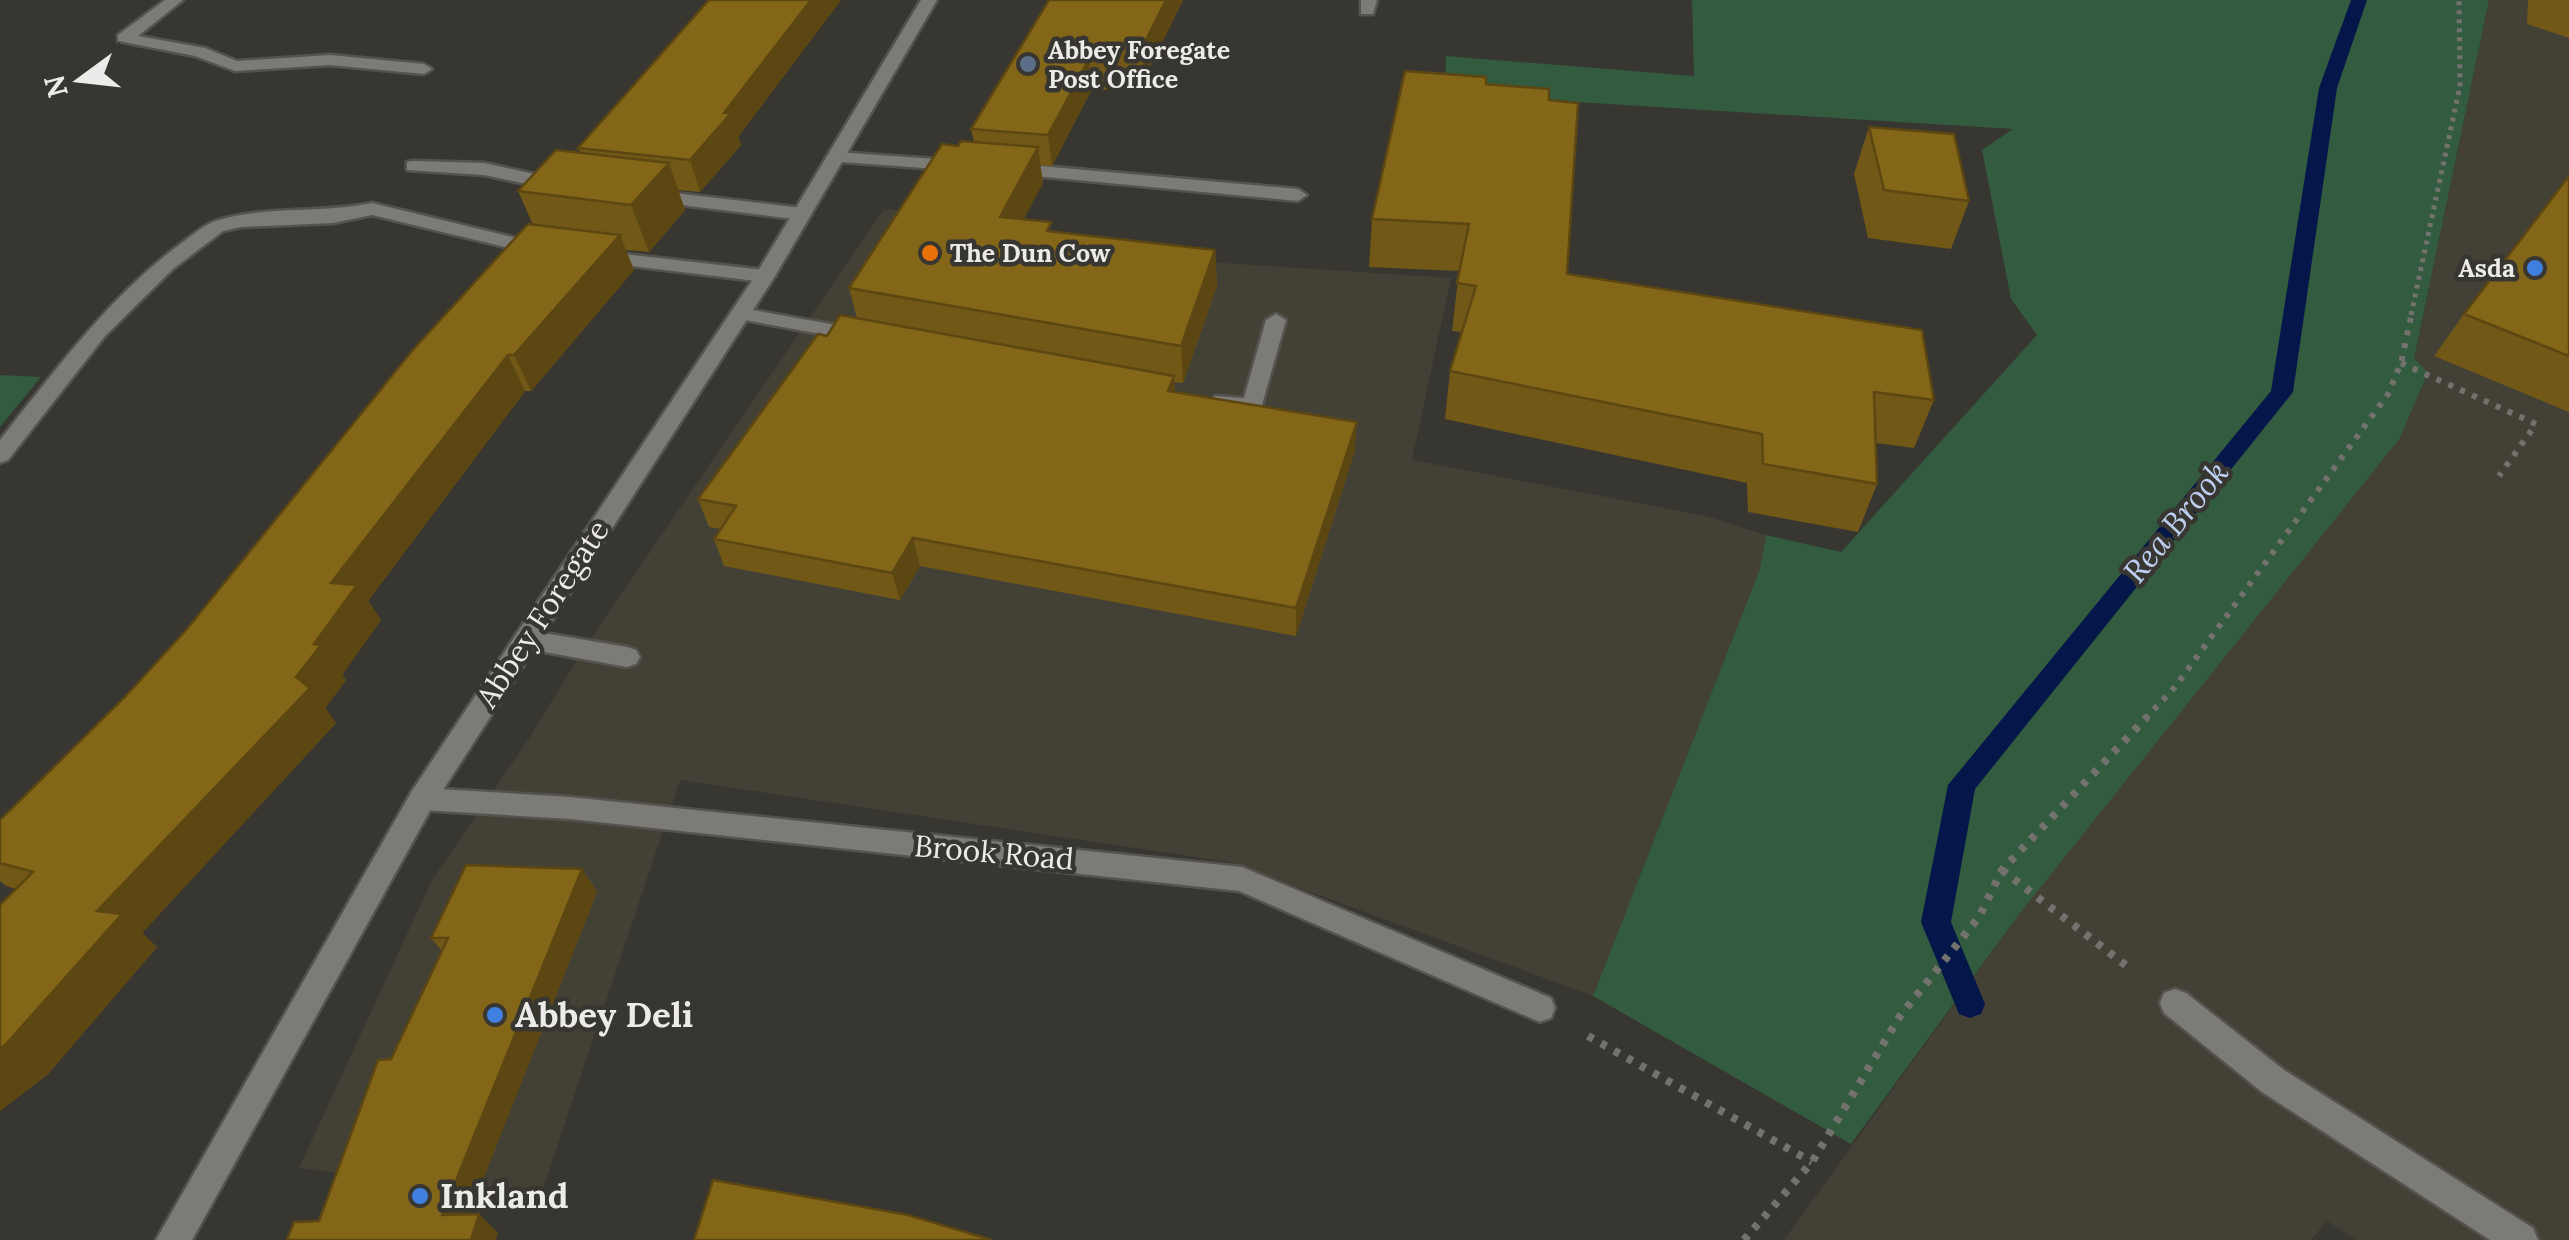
<svg xmlns="http://www.w3.org/2000/svg" width="2569" height="1240" font-family="Lora,serif">
<style>
.built{fill:#434036}
.green{fill:#325b3f}
.lines{fill:none;stroke-linecap:round;stroke-linejoin:round}
.stream{fill:#05174a;fill-rule:evenodd}
.lane-casing{stroke:#55534f;stroke-width:5}
.street-casing{stroke:#55534f;stroke-width:5}
.secondary-casing{stroke:#55534f;stroke-width:5}
.path-far2{stroke:#74726e;stroke-width:5;stroke-dasharray:4 5;stroke-linecap:butt}
.path-far1{stroke:#74726e;stroke-width:6;stroke-dasharray:5 8;stroke-linecap:butt}
.path{stroke:#74726e;stroke-width:8;stroke-dasharray:6 9;stroke-linecap:butt}
.lane{fill:#7d7b76;fill-rule:evenodd}
.street{fill:#7d7b76;fill-rule:evenodd}
.secondary{fill:#7d7b76;fill-rule:evenodd}
.wall{fill:#725816}
.shaded-wall{fill:#5c4712}
.building{fill:#846619;stroke:#5c4712;stroke-width:2.5}
.service-dot{fill:#5c6f8a;stroke:#383631;stroke-width:4}
.food-dot{fill:#e8710a;stroke:#383631;stroke-width:4}
.shop-dot{fill:#3f7fe0;stroke:#383631;stroke-width:4}
.labels{text-anchor:middle;stroke-width:9;stroke-linejoin:round;paint-order:stroke}
.far-poi-label{font-size:25px;font-weight:bold;fill:#edebe9;stroke:#383631;text-anchor:start}
.street-label{font-size:30px;fill:#edebe9;stroke:#383631}
.water-label{font-size:32px;font-style:italic;fill:#bdcef0;stroke:#383631}
.near-poi-label{font-size:35px;font-weight:bold;fill:#edebe9;stroke:#383631;text-anchor:start}
</style>
<rect width="100%" height="100%" fill="#383631"/>
<g class="built">
<polygon points="2489,0 2569,0 2569,1240 2356,1240 2327,1221 2311,1240 1784,1240 2020,913 2428,373 2414,360"/>
<polygon points="884,209 1007,223 1055,252 1451,278 1412,460 1706,516 1766,535 1761,569 1593,996 1229,862 680,780 540,1198 299,1168 432,880 528,740 583,650"/>
</g>
<g class="green">
<polygon points="1692,0 2489,0 2414,359 2428,372 2400,438 2020,913 1851,1144 1593,996 1760,569 1766,535 1841,552 2037,335 2011,299 1982,150 2013,129 1445,94 1446,56 1694,76"/>
<polygon points="0,375 41,377 0,427"/>
</g>
<g class="lines">
<polygon class="stream" points="2351,0 2367,0 2337,88 2293,392 1975,789 1951,922 1985,1004 1981,1014 1970,1018 1959,1014 1921,922 1948,785 2271,391 2319,88"/>
<g class="lane-casing">
<g id="lane">
<polygon points="165,0 183,0 138,36 205,48 237,61 330,55 424,64 432,69 424,74 330,65 235,71 195,56 118,41 118,35"/>
<polygon points="1361,0 1377,0 1373,14 1361,14"/>
<polygon points="835,152 965,161 974,166 965,171 829,161 826,157"/>
<polygon points="413,161 484,163 571,182 573,186 564,192 484,175 407,170 407,162"/>
<polygon points="1009,163 1298,189 1307,195 1298,201 1003,173 1000,169"/>
<polygon points="648,190 802,208 812,214 802,220 641,200 639,196"/>
<path d="M372,203L549,246L552,250L542,256L372,215L333,223L241,227L223,231L173,269L105,336L8,460L0,463V440C54,372 106,301 175,248C187,240 200,227 213,222C260,205 321,214 372,203Z"/>
<polygon points="597,251 765,270 775,276 765,282 590,261 590,253"/>
<polygon points="741,308 864,330 874,336 864,342 734,318 731,314"/>
<polygon points="1276,314 1286,320 1260,412 1252,414 1215,406 1212,401 1215,396 1244,398 1266,320"/>
<polygon points="526,630 627,647 636,650 640,657 636,664 627,667 517,647 513,640 517,633"/>
<polygon points="2175,989 2186,993 2284,1070 2533,1228 2538,1240 2490,1240 2262,1092 2164,1013 2160,1003 2164,993"/>
</g>
</g>
<g class="street-casing">
<polygon id="street" points="422,788 570,797 1242,867 1551,998 1555,1008 1551,1018 1540,1022 1239,891 570,819 422,810 412,807 408,799 412,791"/>
</g>
<g class="secondary-casing">
<polygon id="secondary" points="921,0 937,0 775,276 432,807 192,1240 156,1240 412,791 755,276"/>
</g>
<polyline class="path-far2" points="2411,315 2460,86 2459,0"/>
<g class="path-far1">
<polyline points="2401,363 2536,424 2499,476"/>
<polyline points="2145,719 2175,687 2388,394 2401,363 2412,312"/>
</g>
<g class="path">
<polyline points="2002,870 2132,970"/>
<polyline points="1588,1036 1812,1162"/>
<polyline points="1744,1240 1812,1162 1900,1016 1979,917 2002,870 2147,717"/>
</g>
<use href="#lane" class="lane"/>
<use href="#street" class="street"/>
<use href="#secondary" class="secondary"/>
</g>
<g class="wall">
<polygon points="709,0 841,0 738,137 741,145 700,192 678,190 685,210 649,252 626,250 634,270 531,391 525,391 368,601 381,620 342,675 346,680 325,708 336,723 142,933 157,947 48,1074 0,1111 0,905 16,889 6,886 0,881 0,863 125,697 187,629 533,225 518,191 580,153 578,148"/>
<polygon points="1183,0 1145,77 1117,75 1109,90 1092,89 1052,166 1040,165 1043,183 1023,219 1052,231 1215,250 1217,286 1183,383 1174,382 1175,392 1355,450 1296,636 920,566 900,600 724,566 714,539 720,529 709,527 698,499 827,336 857,318 849,288 958,146 974,142 971,129"/>
<polygon points="2528,0 2569,0 2569,38 2527,24"/>
<polygon points="1486,84 1549,100 1567,274 1934,400 1914,448 1876,443 1877,484 1858,532 1748,512 1747,483 1445,419 1450,371 1462,332 1452,331 1459,271 1369,267 1372,219"/>
<polygon points="1869,127 1969,201 1951,249 1868,238 1854,174"/>
<polygon points="2569,176 2569,412 2434,356 2464,314"/>
<polygon points="582,869 597,892 469,1214 498,1233 319,1221 442,951 431,938"/>
</g>
<g class="shaded-wall">
<polygon points="811,0 841,0 738,137 741,145 700,192 690,160 724,113"/>
<polygon points="1166,0 1183,0 1145,77 1142,48"/>
<polygon points="1115,45 1117,75 1109,90 1106,60"/>
<polygon points="1089,59 1092,89 1052,166 1048,135"/>
<polygon points="1038,147 1043,183 1006,253 1000,217"/>
<polygon points="669,163 685,210 649,252 631,205"/>
<polygon points="620,235 634,270 531,391 514,355"/>
<polygon points="1215,250 1217,286 1183,383 1181,346"/>
<polygon points="508,355 525,391 368,601 381,620 342,675 346,680 325,708 336,723 142,933 157,947 48,1074 0,1111 0,1049 97,911 296,677 314,644 331,583"/>
<polygon points="1174,376 1176,404 1168,391"/>
<polygon points="1357,422 1355,450 1296,636 1296,608"/>
<polygon points="913,538 920,566 900,600 892,573"/>
<polygon points="582,869 597,892 462,1233 442,1215"/>
<polygon points="479,1214 498,1233 496,1240 471,1240"/>
</g>
<g class="building">
<polygon points="709,0 811,0 724,113 731,113 690,160 578,148"/>
<polygon points="1049,0 1166,0 1142,48 1115,45 1106,60 1089,59 1048,135 971,129"/>
<polygon points="1405,71 1486,77 1486,84 1549,89 1549,100 1578,103 1567,274 1922,330 1934,400 1874,392 1877,484 1763,464 1762,434 1450,371 1476,286 1457,283 1469,224 1372,219"/>
<polygon points="1869,127 1954,134 1969,201 1884,190"/>
<polygon points="961,141 1038,147 1000,217 1051,222 1047,231 1215,250 1181,346 849,288 942,144 958,146"/>
<polygon points="556,150 669,163 631,205 518,191"/>
<polygon points="2569,176 2569,356 2464,314"/>
<polygon points="528,224 620,235 514,355 508,355 331,583 357,585 314,644 321,645 296,677 310,688 97,911 122,914 7,1043 0,1049 0,905 33,872 0,863 0,820 125,697 187,629 412,351"/>
<polygon points="840,315 1174,376 1168,391 1357,422 1296,608 913,538 892,573 714,539 736,506 698,499 818,334 827,336"/>
<polygon points="466,865 582,869 442,1215 479,1214 471,1240 287,1240 294,1222 319,1221 378,1060 391,1059 448,938 431,938"/>
<polygon points="713,1180 908,1215 992,1240 694,1240"/>
</g>
<circle class="service-dot" cx="1028" cy="64" r="10"/>
<circle class="food-dot" cx="930" cy="253" r="10"/>
<g class="shop-dot">
<circle cx="2535" cy="268" r="10"/>
<circle cx="495" cy="1015" r="10"/>
<circle cx="420" cy="1196" r="10"/>
</g>
<g class="labels">
<g class="far-poi-label">
<text x="1048" y="59">Abbey Foregate<tspan x="1048" dy="29">Post Office</tspan></text>
<text x="950" y="262">The Dun Cow</text>
<text x="2515" y="277" text-anchor="end">Asda</text>
</g>
<g class="street-label">
<text transform="translate(543 614) rotate(-57)" y="10">Abbey Foregate</text>
<text transform="translate(994 853) rotate(5)" y="10">Brook Road</text>
</g>
<g class="water-label">
<text transform="translate(2176 522) rotate(-51)" y="11">Rea Brook</text>
</g>
<g class="near-poi-label">
<text x="515" y="1027">Abbey Deli</text>
<text x="440" y="1208">Inkland</text>
</g>
</g>
<g transform="translate(80 80) rotate(255)" stroke="#383631" stroke-width="8" paint-order="stroke">
<path d="M0-8L18 38L0 25L-18 38Z" fill="#edebe9"/>
<text y="-15" font-size="28" font-weight="bold" text-anchor="middle" fill="#edebe9">N</text>
</g>
</svg>
